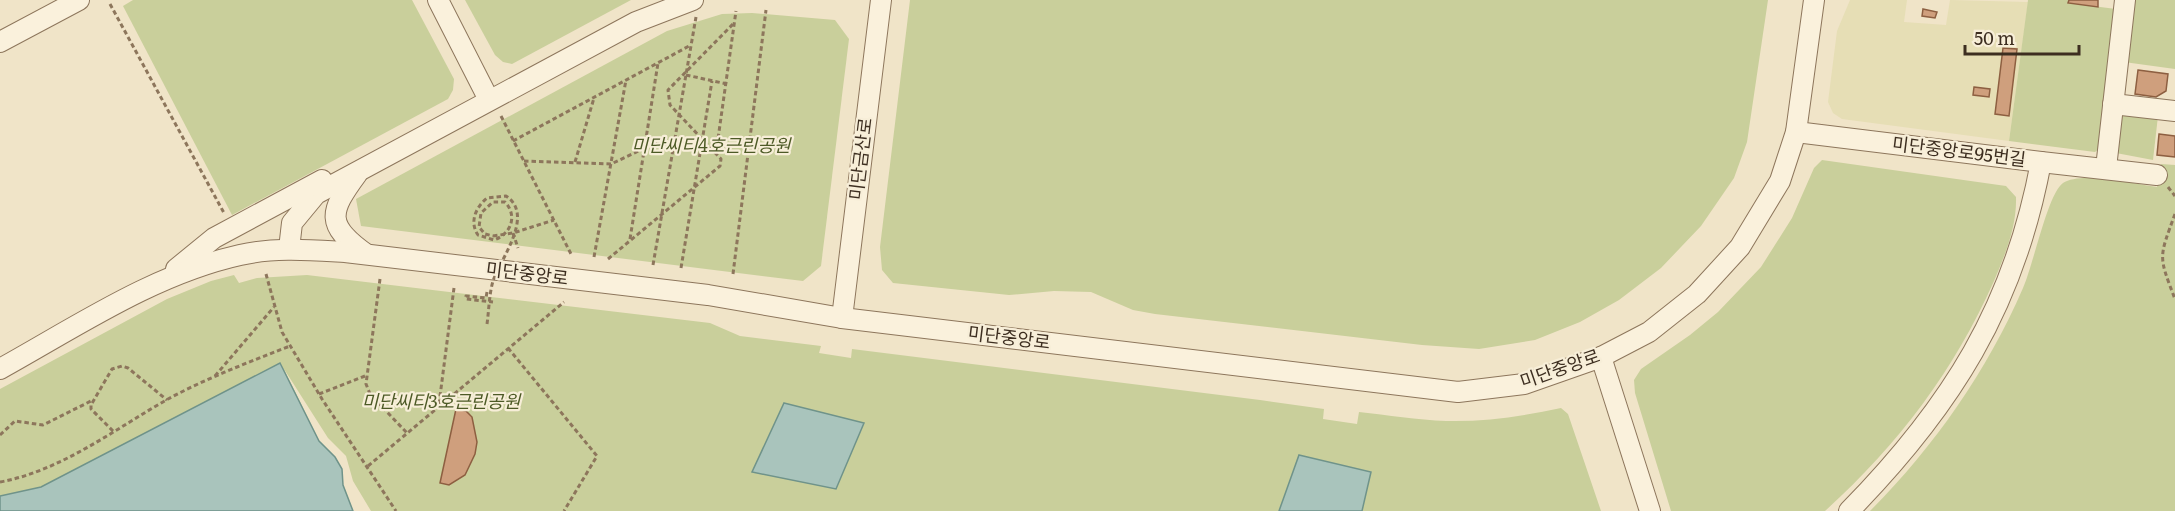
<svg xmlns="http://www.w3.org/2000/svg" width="2175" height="511" font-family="Literata,'Noto Sans KR',serif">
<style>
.farmland{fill:#e6deb5}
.green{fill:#c9cf9b}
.water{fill:#a9c4bc;stroke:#6f938a;stroke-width:1.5}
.building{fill:#cf9f7d;stroke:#8d5f41;stroke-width:1.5}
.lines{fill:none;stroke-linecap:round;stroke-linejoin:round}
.minor-casing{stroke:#8d765c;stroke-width:22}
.path{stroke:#8d765c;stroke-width:3;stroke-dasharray:4.5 3;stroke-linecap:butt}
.minor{stroke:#faf1dc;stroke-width:20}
.path-bridge{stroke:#8d765c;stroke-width:3;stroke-dasharray:4.5 3;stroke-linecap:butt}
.labels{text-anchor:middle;stroke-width:4.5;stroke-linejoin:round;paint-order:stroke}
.park-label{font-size:18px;font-style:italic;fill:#4d5a26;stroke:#f7eed8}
.street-label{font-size:18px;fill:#3d2e20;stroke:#f7eed8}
</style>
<rect width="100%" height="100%" fill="#f0e4c8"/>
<polygon class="farmland" points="1850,0 1907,0 1904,22 1946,25 1950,0 2028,2 2009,141 1842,119 1833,113 1828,102 1837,31"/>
<g class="green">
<polygon points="133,0 412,0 454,79 453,90 448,99 232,215 123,6"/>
<polygon points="465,0 631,0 512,64 503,62 495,55"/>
<polygon points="910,0 1768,0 1747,142 1734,178 1701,226 1661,268 1619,300 1580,322 1535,340 1479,349 1422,345 1155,314 1133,310 1091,292 1054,291 1009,295 893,283 882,270 880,247"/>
<polygon points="2028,0 2069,0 2069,3 2116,9 2100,148 2095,152 2009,141"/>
<polygon points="2132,0 2175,0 2175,69 2124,62"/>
<polygon points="752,13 835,20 849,39 821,266 803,281 361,226 356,199 667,31 722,14"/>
<polygon points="2123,115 2158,116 2153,160 2116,153 2119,119"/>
<path d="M1822,160L2006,186L2016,197C2017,226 2005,255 1994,281C1954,371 1898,445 1825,511H1671L1635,393L1634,380L1641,369L1690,335L1718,312L1761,267L1792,218L1814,168Z"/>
<path d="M2161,164L2175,165V511H1870C1934,447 1987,371 2023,288C2033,266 2048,193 2063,183C2081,171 2135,184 2157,187Z"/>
<path d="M234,275L239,283L257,278L307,275L710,323L740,336L821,346L819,353L851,358L852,349L1260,400L1324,409L1323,419L1357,424L1359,412C1388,415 1417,420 1446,421C1485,422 1523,416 1561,408L1568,414L1601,511H1362L1371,472L1299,455L1279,511H371L353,481L346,456L328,438L284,369L319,441L335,457L342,469L343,485L353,511H0V389L167,299L211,281Z"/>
</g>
<g class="water">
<polygon points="280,363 319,441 335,457 342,469 343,485 353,511 0,511 0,496 41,487"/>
<polygon points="784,403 864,423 836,489 752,472"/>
<polygon points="1299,455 1371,472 1362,511 1279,511"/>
</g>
<g class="building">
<polygon points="2069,0 2098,0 2098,7 2068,3"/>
<polygon points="1923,9 1937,12 1935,18 1922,16"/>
<polygon points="2003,48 2017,49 2009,116 1995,114"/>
<polygon points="2138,70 2168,74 2166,91 2156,97 2135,94"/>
<polygon points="1974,87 1990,89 1989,97 1973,95"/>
<polygon points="2159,134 2175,136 2175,157 2157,155"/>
<polygon points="456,409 466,411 472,417 477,442 475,454 465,475 449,485 440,483"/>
</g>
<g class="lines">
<g class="minor-casing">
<g id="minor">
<polyline points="438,0 489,100"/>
<polyline points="0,42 79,0"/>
<polyline points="2113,104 2175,111"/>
<path d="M1796,132L2041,162C2014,307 1951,407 1849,511"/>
<polyline points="2041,162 2157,175"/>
<polyline points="2106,168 2125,0"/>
<path d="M357,174C329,212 325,225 366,254"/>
<polyline points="289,249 292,223 316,194 636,22 693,0"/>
<polyline points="176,269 214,238 322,180"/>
<polyline points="842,318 881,0"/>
<polyline points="1601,357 1650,511"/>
<path d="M0,369C76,327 154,274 240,255C274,247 310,250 345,252L708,295L842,318L1458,392L1524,384L1601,357L1649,332L1697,294L1740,247L1780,181L1796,132L1814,0"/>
</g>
</g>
<g class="path">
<polyline points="110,4 224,213"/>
<polyline points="686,75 727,84"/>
<polyline points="501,116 571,254"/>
<polyline points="646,137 673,148"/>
<polyline points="513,141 691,45"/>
<polyline points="675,141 701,148"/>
<polyline points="716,153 736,11"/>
<polyline points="524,161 611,164 645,148"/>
<polyline points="575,162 594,98"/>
<polyline points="2168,187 2175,196"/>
<path d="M2175,214C2159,258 2158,255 2175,299"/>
<polyline points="513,233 518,248"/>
<polyline points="493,236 513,233 554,220"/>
<polyline points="630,239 658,63"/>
<polyline points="594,257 626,80"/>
<polyline points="608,259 720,166 721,159 670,105 668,90 735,22"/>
<polyline points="653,265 696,17"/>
<polyline points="681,268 712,81"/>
<polyline points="266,274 282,332 322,399 396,511"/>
<polyline points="733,274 766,10"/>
<polyline points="380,279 366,384 370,394 407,433"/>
<polyline points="487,292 486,298 466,296 466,299 493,302"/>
<polyline points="508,348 597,456 564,511"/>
<polyline points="215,376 274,307"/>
<polyline points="319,394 365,376"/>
<polyline points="439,404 454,288"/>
<polyline points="113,431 91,409 91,405 112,369 122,366 128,368 167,400"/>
<polyline points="0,435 15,421 43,425 91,401"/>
<polyline points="368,466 564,302"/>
<path d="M0,482C61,471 115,429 168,399C207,378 249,362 290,346"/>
</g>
<use href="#minor" class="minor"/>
<path class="path-bridge" d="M487,324C489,310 489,295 493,281C501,258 535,215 506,196L487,198C476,207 469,222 478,235L494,240C511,234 518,216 505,202H493L481,213L479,227L485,234L493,236"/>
</g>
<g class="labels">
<g class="park-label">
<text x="711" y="152">미단씨티4호근린공원</text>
<text x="441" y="408">미단씨티3호근린공원</text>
</g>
<g class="street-label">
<text transform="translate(1959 152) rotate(7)" y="6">미단중앙로95번길</text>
<text transform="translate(861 159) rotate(-83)" y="6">미단금산로</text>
<text transform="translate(527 274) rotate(7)" y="6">미단중앙로</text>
<text transform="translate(1009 338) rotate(7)" y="6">미단중앙로</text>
<text transform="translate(1560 369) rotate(-19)" y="6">미단중앙로</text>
</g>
</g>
<path d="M1965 45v9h114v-9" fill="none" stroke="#3d2e20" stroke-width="3"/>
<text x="1974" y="45" font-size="18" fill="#3d2e20" stroke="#f7eed8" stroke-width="4.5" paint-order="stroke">50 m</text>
</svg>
